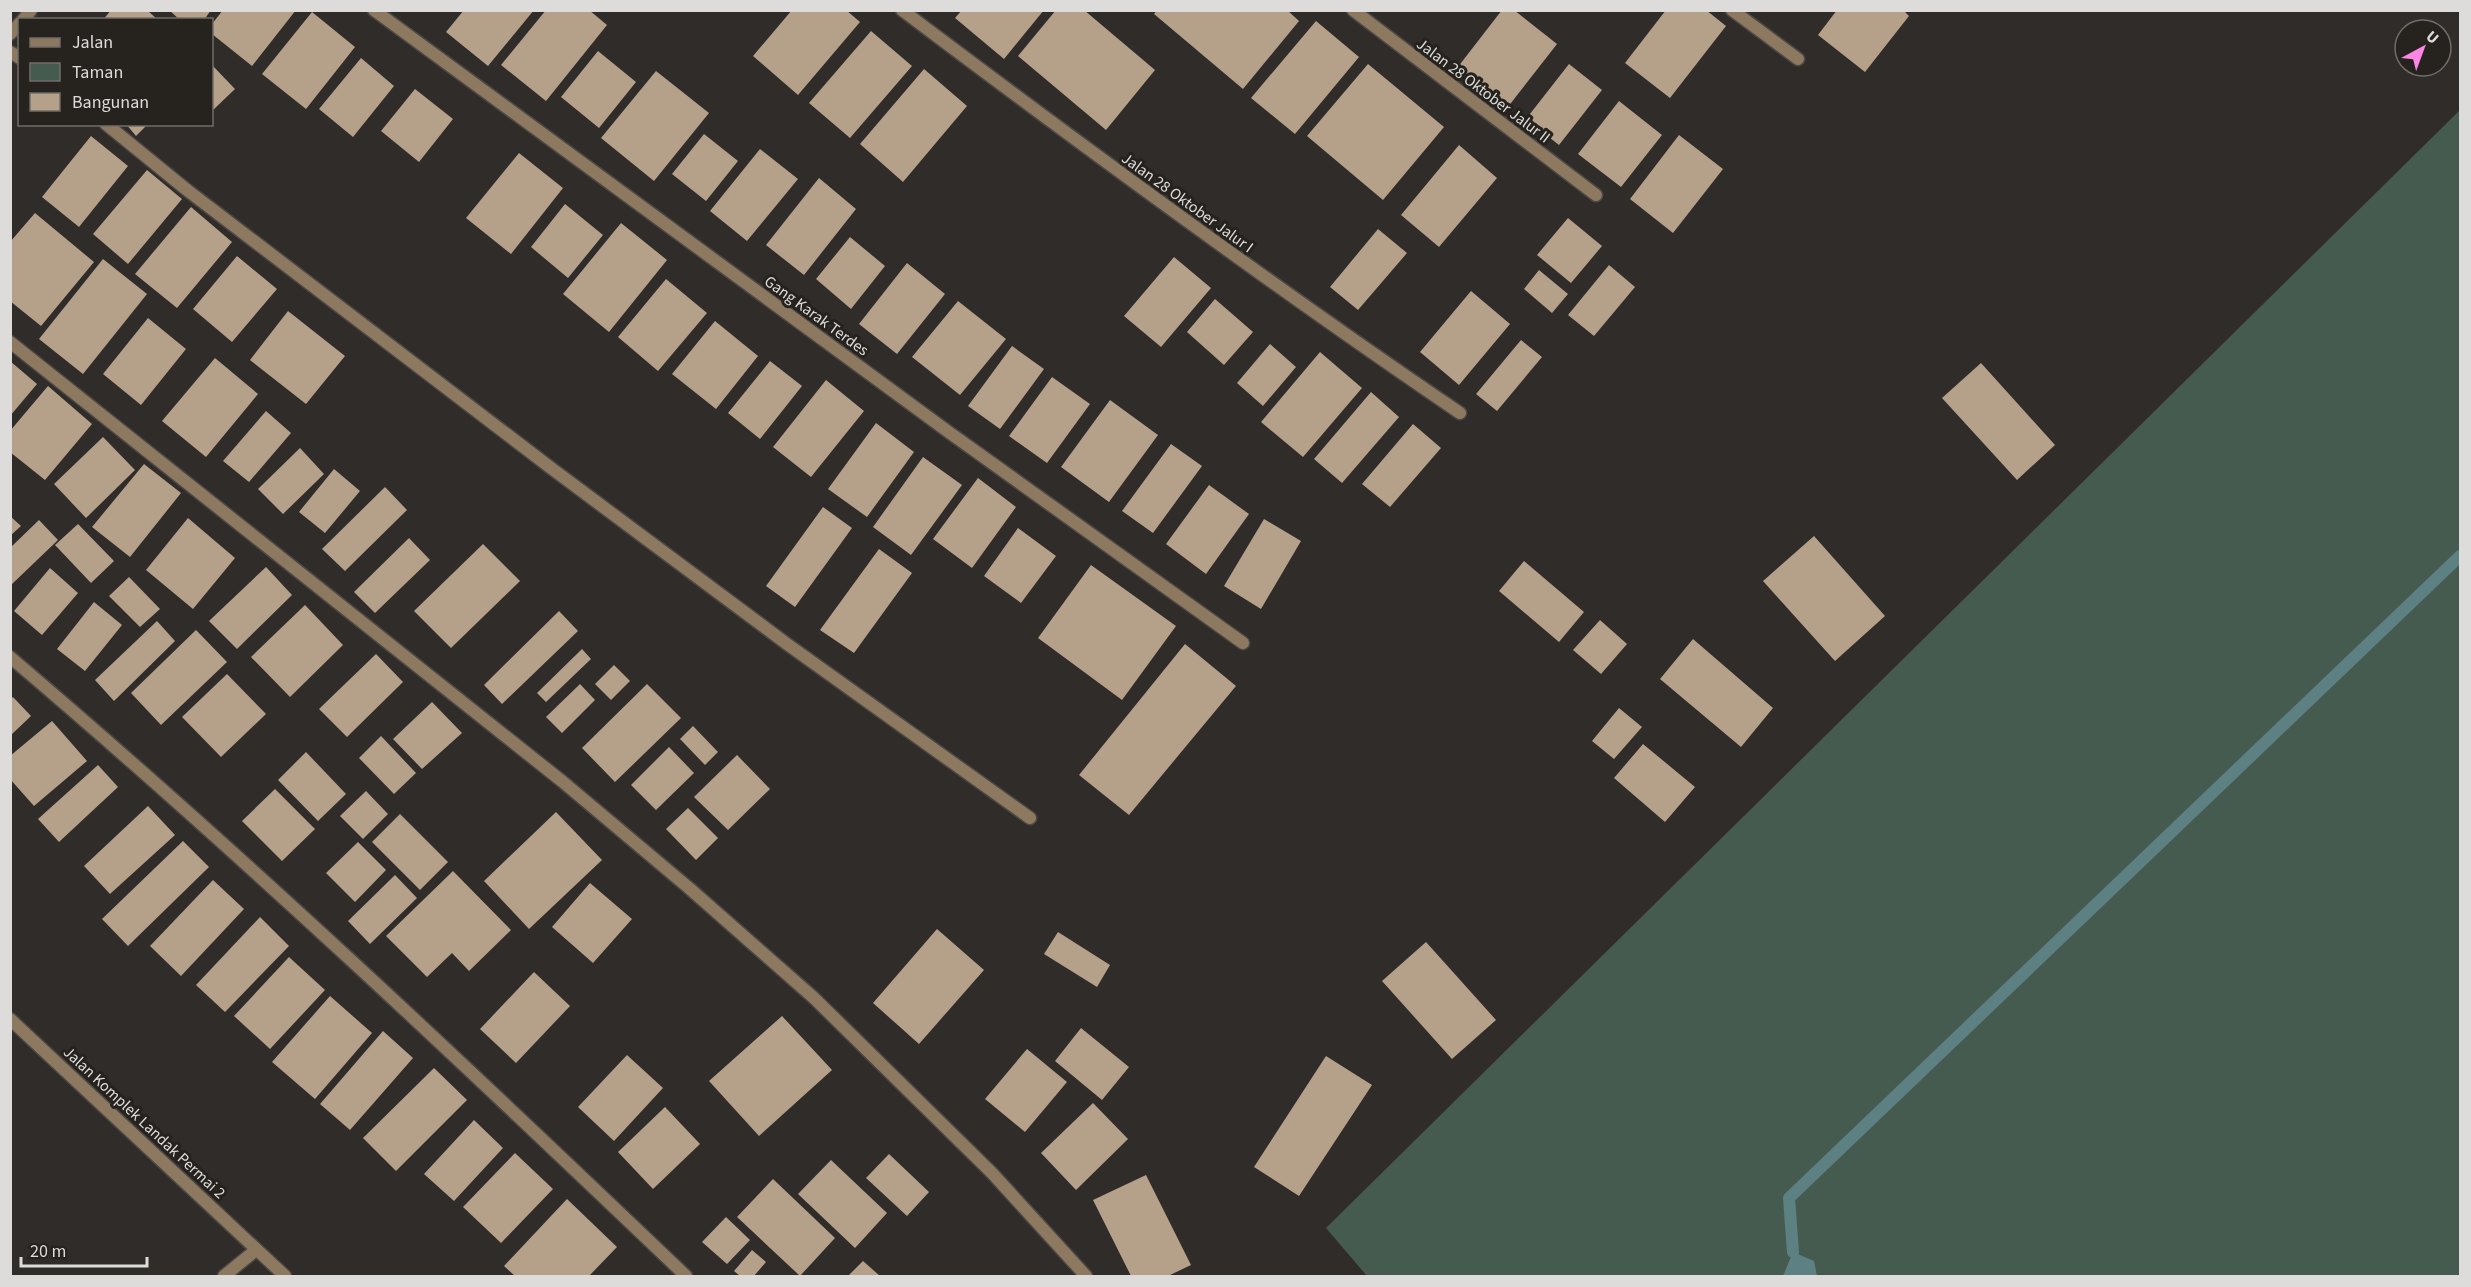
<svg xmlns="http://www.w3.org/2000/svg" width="2471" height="1287" font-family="'Source Sans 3',sans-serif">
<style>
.green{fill:#465b50}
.water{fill:#5d8083}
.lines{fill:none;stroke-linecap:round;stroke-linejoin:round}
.stream{stroke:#5d8083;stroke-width:12}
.building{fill:#b5a18a}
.street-casing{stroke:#4b4845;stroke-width:15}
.street{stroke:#8d795f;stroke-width:12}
.labels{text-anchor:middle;stroke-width:6;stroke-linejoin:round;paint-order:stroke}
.street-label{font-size:16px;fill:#dedcda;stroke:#26231f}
</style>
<rect width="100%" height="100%" fill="#2f2c29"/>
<polygon class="green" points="2460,110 2460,1276 1367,1276 1326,1228"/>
<polygon class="water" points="1793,1252 1814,1261 1817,1276 1783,1276"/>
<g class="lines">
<polyline class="stream" points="1793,1252 1789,1198 2460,556"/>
</g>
<g class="building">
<polygon points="111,10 147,10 158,20 103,20"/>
<polygon points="169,10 211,10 204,20 180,20"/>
<polygon points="223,10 296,10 252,66 212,34 212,24"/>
<polygon points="464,10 534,10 488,66 446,32"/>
<polygon points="546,10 589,10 607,25 546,101 501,65"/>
<polygon points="792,10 846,10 860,22 798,95 753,56"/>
<polygon points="962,10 1044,10 1004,59 955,18"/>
<polygon points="1056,10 1084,10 1155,70 1106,130 1018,56"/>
<polygon points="1157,10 1287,10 1299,21 1243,89 1154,14"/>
<polygon points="1502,10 1514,10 1557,44 1504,112 1454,72"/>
<polygon points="1666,10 1706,10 1726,26 1670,98 1625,63"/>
<polygon points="1837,10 1903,10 1909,16 1865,72 1818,35"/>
<polygon points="312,12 355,47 306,109 262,74"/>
<polygon points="1316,21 1359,57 1295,134 1251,98"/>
<polygon points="871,31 912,66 850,138 809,103"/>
<polygon points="598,51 636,82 599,128 561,97"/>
<polygon points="361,58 394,86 353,137 319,109"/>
<polygon points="1368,64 1444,127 1383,200 1307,136"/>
<polygon points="1569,64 1602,90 1559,145 1526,119"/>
<polygon points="212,65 235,89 212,111"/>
<polygon points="924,69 967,106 903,182 860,144"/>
<polygon points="656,71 709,113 654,181 601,138"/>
<polygon points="415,89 453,119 419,162 381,131"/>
<polygon points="1619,101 1662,135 1621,187 1578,154"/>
<polygon points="126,124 148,124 136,136"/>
<polygon points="704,134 738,161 706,201 672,174"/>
<polygon points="1679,135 1723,169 1673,233 1630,199"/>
<polygon points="91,136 128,166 79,227 42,197"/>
<polygon points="1459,145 1497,178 1439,247 1401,215"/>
<polygon points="760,149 798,179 747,241 710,211"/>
<polygon points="519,153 563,188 511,254 466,218"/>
<polygon points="147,170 182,199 128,264 93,234"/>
<polygon points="819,178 856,209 804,275 766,245"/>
<polygon points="565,204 603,235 568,278 531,247"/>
<polygon points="191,207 232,242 177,308 135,274"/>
<polygon points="35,213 94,262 41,326 10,301 10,242"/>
<polygon points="1568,218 1602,246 1571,283 1537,255"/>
<polygon points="621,223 667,260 609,332 563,294"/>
<polygon points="1378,229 1407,253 1358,310 1330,287"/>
<polygon points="850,237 885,266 851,309 816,279"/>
<polygon points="237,256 277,289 232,342 193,309"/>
<polygon points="1174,257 1211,288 1161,347 1124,316"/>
<polygon points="103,259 147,294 83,374 39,339"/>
<polygon points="907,263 945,294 897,354 859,324"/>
<polygon points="1609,265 1635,287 1594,336 1568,315"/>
<polygon points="1539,270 1568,294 1552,313 1524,289"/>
<polygon points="666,279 707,313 658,371 618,337"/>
<polygon points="1471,291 1510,324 1459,385 1420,352"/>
<polygon points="1215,299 1253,332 1224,365 1187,332"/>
<polygon points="958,301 1006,339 960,395 912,357"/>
<polygon points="288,311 345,356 306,404 250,360"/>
<polygon points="148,318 186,349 141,405 103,374"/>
<polygon points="715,321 758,356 716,409 672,374"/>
<polygon points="1521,340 1542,357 1497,411 1476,394"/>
<polygon points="1270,344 1296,367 1263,406 1237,383"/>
<polygon points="1012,346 1044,369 1000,429 968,406"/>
<polygon points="1320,352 1362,388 1303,457 1261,422"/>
<polygon points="215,358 258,394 206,457 162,421"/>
<polygon points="10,361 37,384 10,416"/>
<polygon points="770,361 802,386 760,439 728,413"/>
<polygon points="1981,363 2055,445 2017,480 1942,398"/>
<polygon points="1052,377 1090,404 1047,463 1009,436"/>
<polygon points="826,380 864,411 811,477 773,447"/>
<polygon points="48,386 92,424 45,480 10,452 10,431"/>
<polygon points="1371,392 1399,417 1342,483 1314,459"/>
<polygon points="1110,400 1158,435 1109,502 1061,467"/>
<polygon points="266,411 291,433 249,482 223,461"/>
<polygon points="876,423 914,452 867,517 828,489"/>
<polygon points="1413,424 1441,448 1390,507 1362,484"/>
<polygon points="103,437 135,470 86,518 54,484"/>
<polygon points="1171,444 1202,466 1153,533 1122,511"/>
<polygon points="300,448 324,474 283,514 258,489"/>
<polygon points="923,457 962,485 911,555 873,527"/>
<polygon points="144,464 181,493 130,557 92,527"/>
<polygon points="334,469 360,491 325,533 299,512"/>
<polygon points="978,478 1016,507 972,568 933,539"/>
<polygon points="1209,485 1249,514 1206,574 1166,544"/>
<polygon points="385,487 407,510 345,571 322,549"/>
<polygon points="823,507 852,528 795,607 766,586"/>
<polygon points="10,516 21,526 10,536"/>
<polygon points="188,518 235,558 193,609 146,570"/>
<polygon points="1264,519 1301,541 1261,609 1224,586"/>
<polygon points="39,520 58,540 10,586 10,548"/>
<polygon points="78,524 114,561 91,583 55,545"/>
<polygon points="1018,528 1056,556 1021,603 984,576"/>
<polygon points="1814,536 1885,616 1835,661 1763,581"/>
<polygon points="409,538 430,560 375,613 354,592"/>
<polygon points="483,544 520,581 451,648 414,611"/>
<polygon points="879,549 912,573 854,653 820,630"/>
<polygon points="1524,561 1584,612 1559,642 1499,591"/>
<polygon points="1091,565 1176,626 1122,700 1038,638"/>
<polygon points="266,567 292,595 237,649 209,621"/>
<polygon points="50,568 78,593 42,635 14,611"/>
<polygon points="129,577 160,609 140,627 109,596"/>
<polygon points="94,602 122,625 85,671 57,649"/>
<polygon points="305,605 343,645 290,697 251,657"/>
<polygon points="559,611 578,631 502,704 484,685"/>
<polygon points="1600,620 1627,644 1601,674 1573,650"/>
<polygon points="157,621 175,641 114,701 95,680"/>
<polygon points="196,630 227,662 161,725 131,693"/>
<polygon points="1693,639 1773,708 1741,747 1660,679"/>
<polygon points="1185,644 1236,686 1129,815 1079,775"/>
<polygon points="582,649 591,659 546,702 537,693"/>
<polygon points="376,654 403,682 347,737 319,709"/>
<polygon points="614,665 630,681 611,700 595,684"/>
<polygon points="227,674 266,714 221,757 182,717"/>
<polygon points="580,684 595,700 562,733 546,717"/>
<polygon points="647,684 681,718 615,782 582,748"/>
<polygon points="13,697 31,716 10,736 10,700"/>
<polygon points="432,702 462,733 422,769 393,739"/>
<polygon points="1619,708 1642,727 1614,759 1592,741"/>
<polygon points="52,721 87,761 34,806 10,779 10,756"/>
<polygon points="693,726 718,752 705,765 680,739"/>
<polygon points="381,736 416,773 394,794 359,758"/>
<polygon points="1643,744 1695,787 1665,822 1614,778"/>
<polygon points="669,747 694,773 656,810 631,785"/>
<polygon points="306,752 346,794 318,821 278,780"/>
<polygon points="737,755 770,789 728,830 694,797"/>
<polygon points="98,765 118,787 59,842 38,819"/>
<polygon points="275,789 315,829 282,861 242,821"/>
<polygon points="366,791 388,814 363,839 340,816"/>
<polygon points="148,806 175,835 110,894 84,866"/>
<polygon points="688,808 718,838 696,860 666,829"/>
<polygon points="556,812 602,860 529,929 484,881"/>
<polygon points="400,814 448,862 420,890 372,842"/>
<polygon points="183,841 209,867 128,946 102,919"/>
<polygon points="358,842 386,870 355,902 326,873"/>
<polygon points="453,871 511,930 469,971 452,953 427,977 386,936"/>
<polygon points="395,875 417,898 370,944 348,921"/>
<polygon points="213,880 244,909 181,976 150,946"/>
<polygon points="590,883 632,919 593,963 552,927"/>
<polygon points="260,917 289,946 225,1012 196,985"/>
<polygon points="937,929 984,970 919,1044 873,1003"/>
<polygon points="1058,932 1110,965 1097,987 1044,954"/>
<polygon points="1426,942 1496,1020 1452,1059 1382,981"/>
<polygon points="289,957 325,990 270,1049 234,1016"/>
<polygon points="534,972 570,1006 516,1063 480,1029"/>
<polygon points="330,996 372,1033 315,1099 272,1062"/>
<polygon points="782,1016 832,1070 759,1136 709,1081"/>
<polygon points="1081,1028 1129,1067 1102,1100 1055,1061"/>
<polygon points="383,1031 413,1058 350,1130 320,1104"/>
<polygon points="1027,1049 1067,1082 1025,1132 985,1099"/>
<polygon points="627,1055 663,1088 614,1141 578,1107"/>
<polygon points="1326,1056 1372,1085 1299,1196 1254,1167"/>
<polygon points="434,1068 467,1100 396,1171 363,1138"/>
<polygon points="1093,1103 1128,1139 1076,1190 1041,1153"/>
<polygon points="665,1107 700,1144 653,1189 618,1152"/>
<polygon points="474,1120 503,1148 454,1201 424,1174"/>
<polygon points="515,1153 553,1189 501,1243 463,1207"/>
<polygon points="889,1154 929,1192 907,1216 866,1178"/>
<polygon points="831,1160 887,1213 855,1248 798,1194"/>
<polygon points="1146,1175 1191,1265 1168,1276 1131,1276 1093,1200"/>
<polygon points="773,1179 835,1238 800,1276 737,1217"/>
<polygon points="567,1199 617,1247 589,1276 515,1276 504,1266"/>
<polygon points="726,1217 750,1240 727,1264 702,1242"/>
<polygon points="752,1250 766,1262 754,1276 740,1276 734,1271"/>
<polygon points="863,1261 880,1276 848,1276"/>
</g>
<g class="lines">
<g class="street-casing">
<g id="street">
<polyline points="374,10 950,433 1243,643"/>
<path d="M902,10C1085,148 1270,284 1460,413"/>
<polyline points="1353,10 1596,195"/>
<polyline points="1732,10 1798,59"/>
<polyline points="23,20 31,10"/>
<polyline points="10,34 20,23"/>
<polyline points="10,52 20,58"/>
<polyline points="106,124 187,190 551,468 787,644 1030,818"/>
<polyline points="10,342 563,782 689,888 814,998 992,1173 1086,1276"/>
<path d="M10,657C243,855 465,1065 686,1276"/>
<polyline points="10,1019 285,1276"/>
<polyline points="224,1276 256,1250"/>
</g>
</g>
<use href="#street" class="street"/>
</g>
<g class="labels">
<g class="street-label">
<text transform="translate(1484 90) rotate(37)" y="6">Jalan 28 Oktober Jalur II</text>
<text transform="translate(1188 202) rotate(36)" y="6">Jalan 28 Oktober Jalur I</text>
<text transform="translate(817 315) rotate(36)" y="6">Gang Karak Terdes</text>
<text transform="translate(145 1122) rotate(43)" y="6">Jalan Komplek Landak Permai 2</text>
</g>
</g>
<rect width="2471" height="1287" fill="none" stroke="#dedcda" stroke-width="24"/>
<rect x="18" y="18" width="195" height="108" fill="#26231f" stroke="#706d6a" stroke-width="1.5"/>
<rect x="30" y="38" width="30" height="9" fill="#8d795f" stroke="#706d6a" stroke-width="1.5"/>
<text x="72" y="48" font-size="18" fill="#dedcda">Jalan</text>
<rect x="30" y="63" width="30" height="18" fill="#465b50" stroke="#706d6a" stroke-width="1.5"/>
<text x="72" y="78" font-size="18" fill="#dedcda">Taman</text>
<rect x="30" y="93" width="30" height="18" fill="#b5a18a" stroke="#706d6a" stroke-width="1.5"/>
<text x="72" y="108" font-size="18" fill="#dedcda">Bangunan</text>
<g transform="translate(2423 48) rotate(41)"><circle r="28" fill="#26231f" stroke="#706d6a" stroke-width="1.5"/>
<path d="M0-4.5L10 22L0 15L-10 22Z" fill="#fc86e3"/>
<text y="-9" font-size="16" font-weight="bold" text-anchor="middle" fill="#dedcda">U</text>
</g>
<path d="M21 1257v9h126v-9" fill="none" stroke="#dedcda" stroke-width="3"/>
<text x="30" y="1257" font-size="18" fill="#dedcda" stroke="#26231f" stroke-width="4.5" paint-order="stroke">20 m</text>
</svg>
